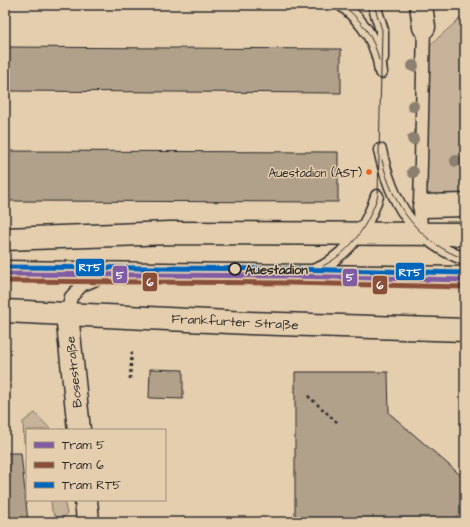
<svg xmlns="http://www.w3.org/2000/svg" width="470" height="527" font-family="'Architects Daughter',sans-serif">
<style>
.green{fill:#c7b399;stroke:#796f62}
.building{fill:#b1a08a;stroke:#2b2b2b}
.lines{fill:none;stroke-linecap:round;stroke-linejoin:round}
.lane-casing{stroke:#2b2b2b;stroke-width:15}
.street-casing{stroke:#2b2b2b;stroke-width:25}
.primary-casing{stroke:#2b2b2b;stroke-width:25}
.path{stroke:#2b2b2b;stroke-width:2.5;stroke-dasharray:3 3;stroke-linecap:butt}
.lane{stroke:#e5ceae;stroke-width:12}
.street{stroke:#e5ceae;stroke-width:22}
.primary{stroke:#e5ceae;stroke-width:22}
.tram{stroke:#2b2b2b;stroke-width:1}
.tram-1-casing{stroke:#e5ceae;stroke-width:8}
.tram-2-casing{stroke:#e5ceae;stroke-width:8}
.tram-3-casing{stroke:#e5ceae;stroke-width:8}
.tram-1{stroke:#7f5ca3;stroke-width:5}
.tram-2{stroke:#8a4f38;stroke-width:5}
.tram-3{stroke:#0065bd;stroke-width:5}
.tree{fill:#8b7f6f}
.bus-dot{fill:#e86222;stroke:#e5ceae;stroke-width:1.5}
.stop-dot{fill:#e5ceae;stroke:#2b2b2b;stroke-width:2}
.labels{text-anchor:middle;stroke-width:3;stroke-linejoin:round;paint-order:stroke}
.bus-label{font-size:12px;fill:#2b2b2b;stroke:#e5ceae;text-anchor:end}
.stop-label{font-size:13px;font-weight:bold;fill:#2b2b2b;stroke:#e5ceae;text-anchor:start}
.street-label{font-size:13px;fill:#2b2b2b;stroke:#e5ceae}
.line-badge{stroke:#e5ceae;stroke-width:1.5}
.badge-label{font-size:11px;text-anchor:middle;font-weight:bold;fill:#fff}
</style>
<rect width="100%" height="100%" fill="#e5ceae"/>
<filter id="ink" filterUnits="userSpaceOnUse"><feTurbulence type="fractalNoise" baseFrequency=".025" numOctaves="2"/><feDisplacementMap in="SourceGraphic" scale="8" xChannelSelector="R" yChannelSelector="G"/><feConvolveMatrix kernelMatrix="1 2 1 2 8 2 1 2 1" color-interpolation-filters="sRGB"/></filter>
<g filter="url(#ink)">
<g class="green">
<polygon points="465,14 465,198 424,206 430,45"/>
<polygon points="35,413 51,430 27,430 27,442 24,443 23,422"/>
<polygon points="51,500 64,500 67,514 64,517 56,517 52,511"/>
</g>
<g class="building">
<polygon points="5,47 341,49 341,93 5,91"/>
<polygon points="5,151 338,152 338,202 5,201"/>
<polygon points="150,369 183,370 183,399 149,398"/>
<polygon points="295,372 388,372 389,413 465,479 465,522 295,522"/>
<polygon points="5,453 21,453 28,522 5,522"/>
</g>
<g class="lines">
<g class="lane-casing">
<g id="lane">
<path d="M342,5C364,22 378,43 381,72"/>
<polyline points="374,5 382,30 382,58"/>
<path d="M380,150C391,201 413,241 465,259"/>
<polyline points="421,234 420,206 424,27"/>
<polyline points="5,267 465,273"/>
<path d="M315,270C322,268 328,264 334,259C356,243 369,222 377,196"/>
<polyline points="67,314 71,297 82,285 116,271"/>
</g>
</g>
<g class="street-casing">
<g id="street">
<polyline points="421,5 424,27"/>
<polyline points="424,206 465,205"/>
<polyline points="67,314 79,430"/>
<polyline points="86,500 88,522"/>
</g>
</g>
<g class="primary-casing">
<g id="primary">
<polyline points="5,239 170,233 465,234"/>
<polyline points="5,311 249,323 465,330"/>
</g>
</g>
<g class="path">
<polyline points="130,379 132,350"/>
<polyline points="308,396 338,423"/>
</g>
<use href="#lane" class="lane"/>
<use href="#street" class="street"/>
<use href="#primary" class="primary"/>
<g class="tram">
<path d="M342,5C361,19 374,37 379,60"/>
<path d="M382,160C392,206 420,243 465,259"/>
<path d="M289,276C337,270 364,238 378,195L382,30L374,5"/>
</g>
<g class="tram-1-casing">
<polyline id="tram-1" points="5,274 289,276 465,280"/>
</g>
<g class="tram-2-casing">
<polyline id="tram-2" points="5,281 289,283 465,287"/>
</g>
<g class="tram-3-casing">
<polyline id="tram-3" points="5,267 289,269 465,273"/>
</g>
<use href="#tram-1" class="tram-1"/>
<use href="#tram-2" class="tram-2"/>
<use href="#tram-3" class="tram-3"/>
</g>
<g class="tree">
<circle cx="413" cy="66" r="6"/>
<circle cx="413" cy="106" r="6"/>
<circle cx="413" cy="139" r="6"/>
<circle cx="456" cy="161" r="6"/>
<circle cx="413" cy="172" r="6"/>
</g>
</g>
<circle class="bus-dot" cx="369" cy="172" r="3.5"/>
<circle class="stop-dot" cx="235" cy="269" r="6"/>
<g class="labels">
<g class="bus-label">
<text x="362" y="177">Auestadion (AST)</text>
</g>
<g class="stop-label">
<text x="245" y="274">Auestadion</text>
</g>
<g class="street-label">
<text transform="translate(235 321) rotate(3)" y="5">Frankfurter Straße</text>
<text transform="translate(73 372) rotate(-96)" y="5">Bosestraße</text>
</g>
</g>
<g class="line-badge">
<rect x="75" y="258" width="30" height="19" rx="4" fill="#0065bd"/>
<rect x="395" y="262" width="30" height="19" rx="4" fill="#0065bd"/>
<rect x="112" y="265" width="16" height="19" rx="4" fill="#7f5ca3"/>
<rect x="342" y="268" width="16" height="19" rx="4" fill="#7f5ca3"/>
<rect x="142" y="272" width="16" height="20" rx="4" fill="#8a4f38"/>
<rect x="372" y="275" width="16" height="20" rx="4" fill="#8a4f38"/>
</g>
<g class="badge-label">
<text x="90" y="271">RT5</text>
<text x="410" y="276">RT5</text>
<text x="120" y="279">5</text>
<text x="350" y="281">5</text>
<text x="150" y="286">6</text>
<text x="380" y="289">6</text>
</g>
<rect width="470" height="527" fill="none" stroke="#e5ceae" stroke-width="20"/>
<rect x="10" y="10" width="450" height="507" fill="none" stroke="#2b2b2b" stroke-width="1.5" filter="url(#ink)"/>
<rect x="26" y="429" width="140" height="72" fill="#e5ceae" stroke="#9b8d7a"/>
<rect x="34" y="442" width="20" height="6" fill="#7f5ca3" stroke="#9b8d7a"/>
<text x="62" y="449" font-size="12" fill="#2b2b2b">Tram 5</text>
<rect x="34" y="462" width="20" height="6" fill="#8a4f38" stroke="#9b8d7a"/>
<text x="62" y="469" font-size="12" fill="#2b2b2b">Tram 6</text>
<rect x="34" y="482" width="20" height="6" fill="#0065bd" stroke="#9b8d7a"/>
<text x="62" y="489" font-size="12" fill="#2b2b2b">Tram RT5</text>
</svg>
